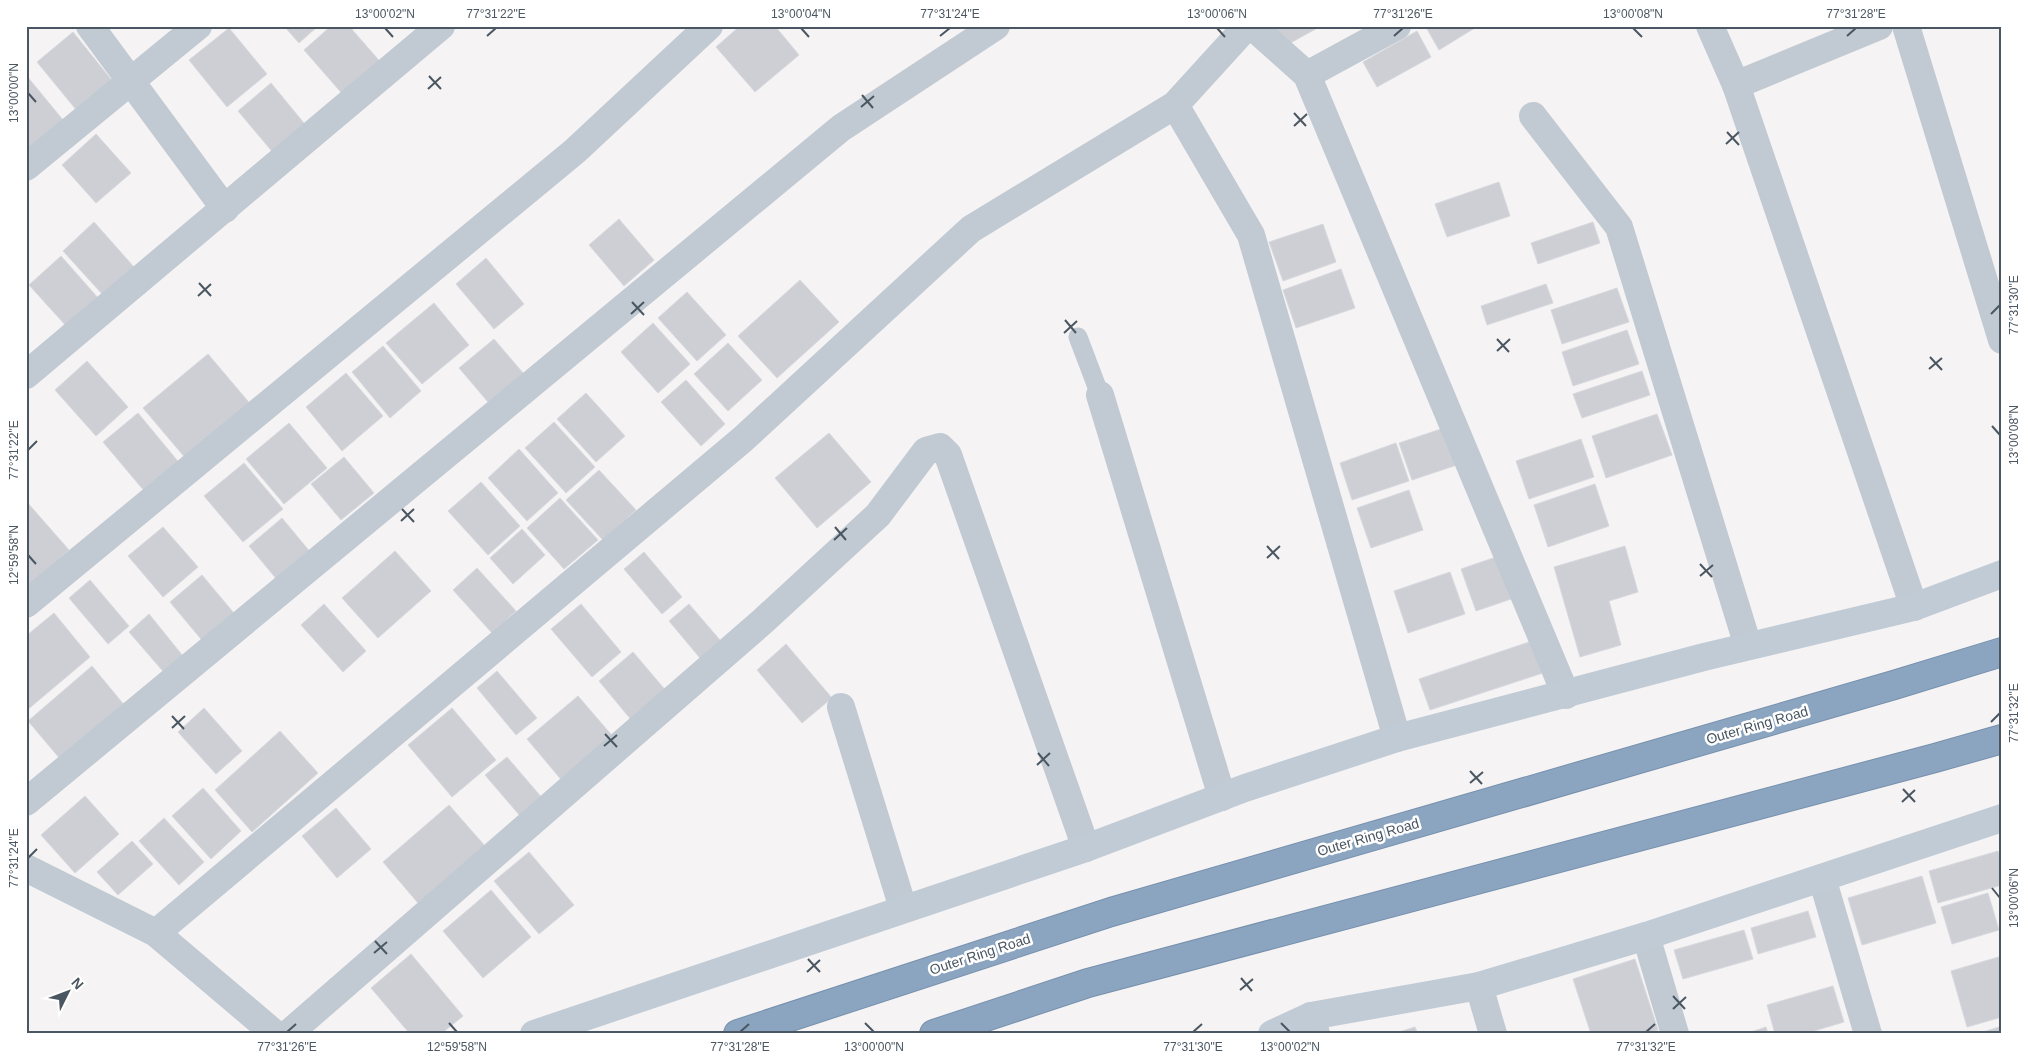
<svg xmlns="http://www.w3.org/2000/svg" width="2028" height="1060" font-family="Helvetica,sans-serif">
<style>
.building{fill:#cdcfd5;stroke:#d7d9de}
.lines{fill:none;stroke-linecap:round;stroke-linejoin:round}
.highway-casing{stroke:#7690ad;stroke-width:30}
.lane{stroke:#c1cad2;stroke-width:19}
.street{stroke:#c1cad2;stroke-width:28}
.secondary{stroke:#c1cbd6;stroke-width:28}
.highway{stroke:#8ba5c1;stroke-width:28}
.ticks{fill:none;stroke:#4a5661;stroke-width:2}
.labels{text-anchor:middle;stroke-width:5;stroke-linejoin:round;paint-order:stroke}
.street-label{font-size:14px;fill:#4a5661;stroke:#fff}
.neatline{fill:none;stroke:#4a5661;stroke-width:2}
.ticks-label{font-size:12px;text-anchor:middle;fill:#4a5661}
</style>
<rect width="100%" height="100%" fill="#f5f3f3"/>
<g class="building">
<polygon points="284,26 318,26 299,43"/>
<polygon points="331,26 349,26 383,65 346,98 304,50"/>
<polygon points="740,26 775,26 799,55 755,92 716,47"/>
<polygon points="1274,26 1321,26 1285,46"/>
<polygon points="1431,26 1478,26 1439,50 1427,29"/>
<polygon points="229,28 267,74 227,107 189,60"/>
<polygon points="1417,31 1431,57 1377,87 1363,62"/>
<polygon points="73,32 114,83 78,112 37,62"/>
<polygon points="26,75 63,120 26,150"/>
<polygon points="271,83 308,128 275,155 238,111"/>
<polygon points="96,134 131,173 96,203 62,165"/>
<polygon points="1499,182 1510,216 1447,237 1435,204"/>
<polygon points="619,219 654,260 624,286 589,245"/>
<polygon points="94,222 134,267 103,295 63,251"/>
<polygon points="1593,222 1600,243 1538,264 1531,243"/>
<polygon points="1323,224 1336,262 1283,281 1269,242"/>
<polygon points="61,256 99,299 68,328 29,285"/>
<polygon points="486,258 524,304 494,329 456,284"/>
<polygon points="1341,269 1355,308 1296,328 1283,290"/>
<polygon points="800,280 839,322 777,378 738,336"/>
<polygon points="1546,284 1553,303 1487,325 1481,306"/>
<polygon points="1617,288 1629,322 1562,344 1551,310"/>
<polygon points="687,292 726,335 697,361 658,318"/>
<polygon points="434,303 469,345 422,384 386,343"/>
<polygon points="653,323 690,364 658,393 621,352"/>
<polygon points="1627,330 1639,364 1573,386 1562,352"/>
<polygon points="494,339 529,380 494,409 459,368"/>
<polygon points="728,343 762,380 728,411 694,374"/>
<polygon points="383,346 421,391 390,418 352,372"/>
<polygon points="208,354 252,406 187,460 143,408"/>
<polygon points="87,361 128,407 96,436 55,390"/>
<polygon points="1642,371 1650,395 1582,418 1573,394"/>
<polygon points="346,373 383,416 342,451 306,407"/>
<polygon points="686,380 725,424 701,446 661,402"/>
<polygon points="586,393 625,436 596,462 557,419"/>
<polygon points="138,413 181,465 146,493 103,442"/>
<polygon points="1657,414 1672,455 1606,478 1592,436"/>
<polygon points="554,422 595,467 566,493 525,448"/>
<polygon points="289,423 327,468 284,504 246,459"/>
<polygon points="1450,426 1463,463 1412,480 1399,443"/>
<polygon points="829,433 871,482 817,528 775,478"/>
<polygon points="1581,439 1594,477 1529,499 1516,461"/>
<polygon points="1396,443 1409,481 1352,500 1340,463"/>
<polygon points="519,449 558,493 527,521 488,478"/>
<polygon points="344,457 374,493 341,520 311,484"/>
<polygon points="244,463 283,509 243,542 204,496"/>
<polygon points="599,470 636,510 603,540 566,500"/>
<polygon points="481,482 520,526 488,555 448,511"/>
<polygon points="1595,484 1609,526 1548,547 1534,505"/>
<polygon points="1409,490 1423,530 1371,548 1357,508"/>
<polygon points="560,498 598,540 564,569 527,528"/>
<polygon points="26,501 69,550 30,585 26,581"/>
<polygon points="282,518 316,559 283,587 249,546"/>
<polygon points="163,527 198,567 163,597 128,556"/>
<polygon points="522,529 545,555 513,584 490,558"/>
<polygon points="1625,546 1638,592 1609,601 1621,645 1580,657 1554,567"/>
<polygon points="395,551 431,591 378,638 342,598"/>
<polygon points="644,552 682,597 662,614 624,569"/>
<polygon points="1499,556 1514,598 1476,611 1461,569"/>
<polygon points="477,568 516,611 492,633 453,590"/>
<polygon points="1450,572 1465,614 1408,633 1394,591"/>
<polygon points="202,575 238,618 206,645 170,602"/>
<polygon points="90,580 129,626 108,644 69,598"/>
<polygon points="324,604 366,651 343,672 301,625"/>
<polygon points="581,604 621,652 592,677 551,629"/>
<polygon points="689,604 726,647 705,664 669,621"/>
<polygon points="54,613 90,657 26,711 26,636"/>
<polygon points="149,614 187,661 168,677 129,632"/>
<polygon points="1535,640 1546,672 1430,710 1419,679"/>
<polygon points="786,644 832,698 802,723 757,670"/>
<polygon points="633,652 667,692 633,722 599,681"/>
<polygon points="92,666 125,706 61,760 28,721"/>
<polygon points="497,671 537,718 516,735 477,688"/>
<polygon points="578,696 615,739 564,783 527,739"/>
<polygon points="204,708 242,751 216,774 178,732"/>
<polygon points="452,708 496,760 452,797 408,745"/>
<polygon points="280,731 318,773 252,832 215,790"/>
<polygon points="507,757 543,799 521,817 485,775"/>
<polygon points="203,788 241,831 211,859 172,816"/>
<polygon points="85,796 119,834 75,873 41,835"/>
<polygon points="449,805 485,846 418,903 383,862"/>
<polygon points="336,808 371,849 337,878 302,836"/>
<polygon points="164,818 204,862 179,885 139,841"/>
<polygon points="132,841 153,864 118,895 97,872"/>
<polygon points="1998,851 2002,862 2002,885 1938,903 1929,871"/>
<polygon points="529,852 574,905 539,934 494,881"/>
<polygon points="1922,876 1936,923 1862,945 1848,898"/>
<polygon points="491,890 531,937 483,978 443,931"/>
<polygon points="1988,893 1999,930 1952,944 1941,907"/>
<polygon points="1808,911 1816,937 1758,954 1751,928"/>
<polygon points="1744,930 1753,959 1683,979 1674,950"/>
<polygon points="411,954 463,1016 441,1034 410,1034 371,988"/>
<polygon points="2002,956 2002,1017 1967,1027 1951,971"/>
<polygon points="1635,959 1658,1030 1645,1034 1591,1034 1573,979"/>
<polygon points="1833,986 1844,1022 1804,1034 1775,1034 1767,1005"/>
<polygon points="2002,1026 2002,1034 1977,1034"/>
<polygon points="1415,1027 1418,1034 1393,1034"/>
<polygon points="1766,1027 1768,1034 1745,1034"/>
</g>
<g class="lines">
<g class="highway-casing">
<g id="highway">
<polyline points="738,1034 1111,912 1894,685 2002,652"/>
<polyline points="934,1034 1088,983 1935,758 2002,739"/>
</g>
</g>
<polyline class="lane" points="1078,337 1100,395"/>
<g class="street">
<polyline points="90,26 225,209"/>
<polyline points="1252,26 1307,75 1566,695"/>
<polyline points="1710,26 1736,85 1914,607"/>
<polyline points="1906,26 2002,340"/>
<polyline points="1307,75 1397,26"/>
<polyline points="1736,85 1879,26"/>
<polyline points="1175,105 1251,235 1397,738"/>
<polyline points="1533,116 1619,227 1748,646"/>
<polyline points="26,167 198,26"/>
<polyline points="26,375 441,26"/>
<polyline points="1100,395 1222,797"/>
<polyline points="26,604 575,151 709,26"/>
<polyline points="841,707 903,908"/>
<polyline points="26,802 841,128 996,26"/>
<polyline points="26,868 156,933 275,1034"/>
<polyline points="1822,878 1868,1034"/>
<polyline points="156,933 743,439 971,229 1175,105 1247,26"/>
<polyline points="1646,936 1675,1034"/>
<polyline points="1479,986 1493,1034"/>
<polyline points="1311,1016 1316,1034"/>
<polyline points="288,1034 763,621 878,515 926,451 940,447 948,455 1086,848"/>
</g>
<g class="secondary">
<polyline points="534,1034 1086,848 1245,788 1397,738 1704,657 1914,607 2002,574"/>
<polyline points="1272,1034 1311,1016 1479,986 1646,936 2002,818"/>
</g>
<use href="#highway" class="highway"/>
</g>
<path class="ticks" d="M385,28L393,37M801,28L809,37M1217,28L1225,37M1633,28L1642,37M487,36L496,28M940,36L950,28M1394,36L1403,28M1847,36L1856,28M429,76L441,89M428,89L441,77M28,93L36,102M862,95L873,108M861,107L874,96M1294,113L1306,126M1294,126L1307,114M1727,132L1739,145M1726,144L1739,132M199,283L211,296M198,296L211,284M632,302L644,315M631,314L644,302M1991,314L2000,305M1065,320L1076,333M1064,333L1077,321M1497,339L1509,352M1497,351L1510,339M1930,357L1942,370M1929,369L1942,358M1992,426L2000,435M28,450L37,441M402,509L414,522M401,521L414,509M835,527L846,540M834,540L847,528M1267,546L1279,559M28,555L36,564M1267,558L1280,546M1700,564L1712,577M1700,576L1713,565M172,716L184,729M1991,722L2000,713M172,728L185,716M605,734L617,747M604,746L617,735M1038,753L1049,766M1037,765L1050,753M1470,771L1482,784M1470,783L1483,772M1903,789L1915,802M1902,802L1915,790M28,858L37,849M1992,888L2000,898M375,941L387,954M374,953L387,942M808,959L820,972M807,972L820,960M1241,978L1252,991M1240,990L1253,979M1673,996L1685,1009M1673,1009L1686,997M449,1023L457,1032M865,1023L874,1032M1281,1023L1290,1032M287,1032L296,1024M740,1032L749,1024M1193,1032L1202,1024M1646,1032L1655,1024"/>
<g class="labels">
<g class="street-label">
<text transform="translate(1757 725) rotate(-16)" y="5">Outer Ring Road</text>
<text transform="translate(1368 837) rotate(-16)" y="5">Outer Ring Road</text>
<text transform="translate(980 954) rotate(-18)" y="5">Outer Ring Road</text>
</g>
</g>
<rect width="2028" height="1060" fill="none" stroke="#ffffff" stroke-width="55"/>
<g transform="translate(68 992) rotate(48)" stroke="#ffffff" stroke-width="4" paint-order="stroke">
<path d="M0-4L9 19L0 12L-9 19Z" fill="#4a5661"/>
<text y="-8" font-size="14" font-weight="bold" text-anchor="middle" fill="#4a5661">N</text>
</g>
<rect x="28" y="28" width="1972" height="1004" class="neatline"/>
<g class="ticks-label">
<text x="385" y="18">13°00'02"N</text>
<text x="496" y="18">77°31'22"E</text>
<text x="801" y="18">13°00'04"N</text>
<text x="950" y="18">77°31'24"E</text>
<text x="1217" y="18">13°00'06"N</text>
<text x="1403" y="18">77°31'26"E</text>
<text x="1633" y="18">13°00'08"N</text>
<text x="1856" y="18">77°31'28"E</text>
<text transform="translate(14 93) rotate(-90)" y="4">13°00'00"N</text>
<text transform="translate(2014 305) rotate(-90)" y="4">77°31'30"E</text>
<text transform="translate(2014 435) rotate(-90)" y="4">13°00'08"N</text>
<text transform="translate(14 450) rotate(-90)" y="4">77°31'22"E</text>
<text transform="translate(14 555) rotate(-90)" y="4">12°59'58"N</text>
<text transform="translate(2014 713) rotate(-90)" y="4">77°31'32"E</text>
<text transform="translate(14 858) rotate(-90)" y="4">77°31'24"E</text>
<text transform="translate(2014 898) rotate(-90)" y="4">13°00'06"N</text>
<text x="287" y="1051">77°31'26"E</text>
<text x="457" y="1051">12°59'58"N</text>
<text x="740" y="1051">77°31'28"E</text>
<text x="874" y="1051">13°00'00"N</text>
<text x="1193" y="1051">77°31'30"E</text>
<text x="1290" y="1051">13°00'02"N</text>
<text x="1646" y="1051">77°31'32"E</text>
</g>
</svg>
